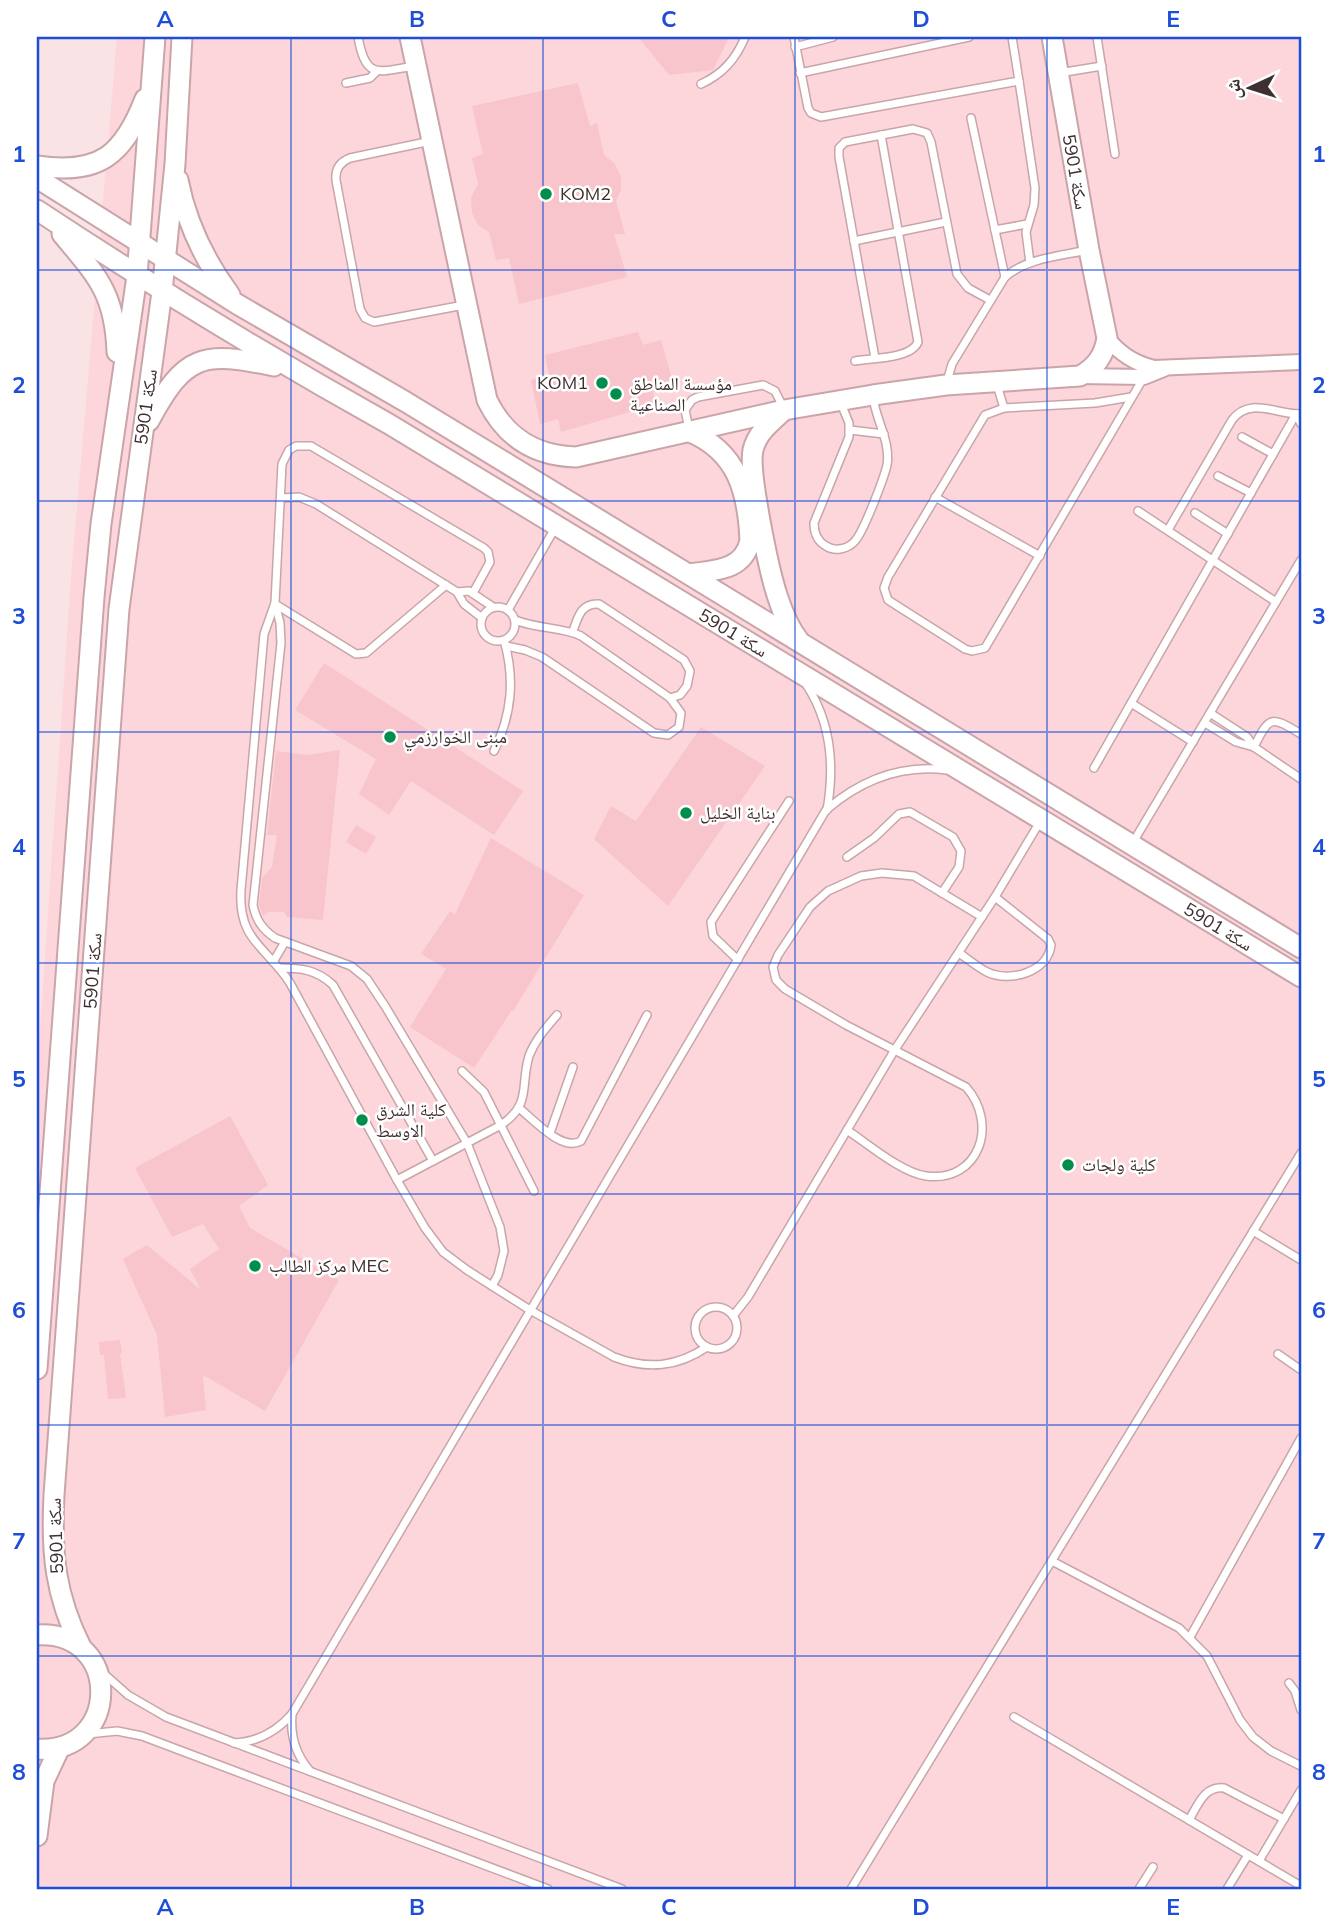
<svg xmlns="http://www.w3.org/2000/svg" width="1338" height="1926" font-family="Mulish,'Noto Naskh Arabic',sans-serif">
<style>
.built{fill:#fcd6db}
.building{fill:#f7c5cb}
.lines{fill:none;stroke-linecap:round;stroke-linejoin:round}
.lane-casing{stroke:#c9a5a9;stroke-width:10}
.street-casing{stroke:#c9a5a9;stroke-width:18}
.secondary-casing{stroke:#c9a5a9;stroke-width:23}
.lane{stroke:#fff;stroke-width:7}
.street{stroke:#fff;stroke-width:14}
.secondary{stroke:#fff;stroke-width:19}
.grid{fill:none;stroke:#1d4ed8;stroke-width:2;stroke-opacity:0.55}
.poi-dot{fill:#018e4c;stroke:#fff;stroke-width:2.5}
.labels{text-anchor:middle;stroke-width:5;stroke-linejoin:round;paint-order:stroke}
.street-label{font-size:18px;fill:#3e2f31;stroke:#fff}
.poi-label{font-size:18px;fill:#3e2f31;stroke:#fff;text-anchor:start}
.neatline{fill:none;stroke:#1d4ed8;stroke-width:2.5}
.grid-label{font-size:23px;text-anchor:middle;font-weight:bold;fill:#1d4ed8}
</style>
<rect width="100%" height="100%" fill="#fae3e5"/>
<polygon class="built" points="117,37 1301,37 1301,1889 37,1889 37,1074 71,578"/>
<g class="building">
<polygon points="638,37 729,37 713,70 669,75"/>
<polygon points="578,83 590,126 597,123 604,155 614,163 621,176 621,190 616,201 625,234 614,234 627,277 519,304 509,258 496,260 489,232 478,225 472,213 471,198 478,184 472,158 483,154 472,106"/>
<polygon points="638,332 643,345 661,340 674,386 653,392 657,404 561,432 558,419 540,424 531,380 549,376 545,355"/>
<polygon points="324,663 523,791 494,835 411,781 389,815 359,794 376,759 295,710"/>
<polygon points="701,727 765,766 668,906 594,839 611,806 636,821"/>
<polygon points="340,750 323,920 287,917 284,912 269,912 263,916 259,905 262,878 272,867 277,835 267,835 276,751 308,755"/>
<polygon points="356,825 376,837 366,854 346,842"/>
<polygon points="491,838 584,895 513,1011 512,1010 474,1068 410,1027 446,969 421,954 450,911 455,914"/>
<polygon points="230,1116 268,1185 239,1206 250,1228 339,1280 265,1411 203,1375 206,1410 165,1417 157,1335 123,1259 147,1245 201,1290 190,1269 219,1249 203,1224 172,1237 135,1168"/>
<polygon points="120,1340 122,1353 120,1354 126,1398 108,1399 104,1355 100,1355 99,1342"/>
</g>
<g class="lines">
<g class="lane-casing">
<g id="lane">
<path d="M358,37C366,80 377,72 414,66"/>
<polyline points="794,37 808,108 811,113 821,117 1019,81 1012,37"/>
<polyline points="1097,37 1115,154"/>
<polyline points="795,47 833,37"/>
<polyline points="800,73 969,37"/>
<polyline points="1059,73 1102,66"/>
<polyline points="1019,81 1035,188 1034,205 1026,232 1030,263"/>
<polyline points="346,83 370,78 377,71"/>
<path d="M701,84C723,74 736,59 745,37"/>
<polyline points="971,118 1005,277"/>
<path d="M431,141L350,158C340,162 335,169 336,180L360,309L365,318L374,322L464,305"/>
<polyline points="995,230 1027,224"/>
<polyline points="854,241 946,222"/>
<polyline points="875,358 839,157 839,148 845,142 913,129 927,133 931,142 957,274 968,288 990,300"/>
<path d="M855,361C872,358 911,359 918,342L881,135"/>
<polyline points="996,382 1004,408"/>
<path d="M946,385L952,364L1005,277C1027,258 1060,256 1088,250"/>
<polyline points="1131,397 1095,403 1004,408 985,415 888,577 884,588 888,600 965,649 972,651 985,648 1144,377"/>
<path d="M840,401L849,423V437L814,523C814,532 817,541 826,546C835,552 848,549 855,541C864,531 884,478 887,465C891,441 875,419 873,396"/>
<polyline points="1296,414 1301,424"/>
<polyline points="689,429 685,410 692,400 698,397 763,385 775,391 784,409"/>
<polyline points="850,430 884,434"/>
<polyline points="1242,437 1273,454"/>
<polyline points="1218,476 1251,493"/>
<polyline points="935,497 1040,556"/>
<polyline points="281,498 299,497 316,504 457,592 464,604 482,618"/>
<polyline points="1138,511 1276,602"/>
<polyline points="1195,513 1228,534"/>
<path d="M1168,530L1232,420C1250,396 1277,415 1301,414"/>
<polyline points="457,592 469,591 493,607"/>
<path d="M473,593L490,562L488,552L484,548L311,446H296L289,450L282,464L275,603L280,623L281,643L253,905C256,920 262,929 275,938L351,966L367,979L385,1006L467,1143L500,1227L504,1251L498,1275L492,1286"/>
<path d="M275,603L264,634L241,890C238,941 266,946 290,983L397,1180L425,1228L443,1252L467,1270L530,1310L614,1357C648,1370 677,1367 707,1347"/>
<polyline points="275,604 356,654 366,653 446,585"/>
<circle cx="498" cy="624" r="17"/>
<polyline points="508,610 555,528"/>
<path d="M573,631C578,617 581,603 599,604L684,660L690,671L687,686L680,695L670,698"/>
<path d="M506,646L525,650L542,657L654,733L668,735L679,727L681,713L670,698L581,636C563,627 537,629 515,620"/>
<path d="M806,684C831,722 835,765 827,810"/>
<polyline points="1131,703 1193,742"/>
<polyline points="1210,713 1247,737 1254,747"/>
<polyline points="1205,723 1236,742 1254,747"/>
<path d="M1301,734C1271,716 1270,715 1254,747L1301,779"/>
<path d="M494,751C512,714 515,679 504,640"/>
<polyline points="1094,768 1296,414"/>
<polyline points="1132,844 1301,560"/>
<polyline points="847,857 874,838 899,814 910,812 953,837 961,851 959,867 942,893"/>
<path d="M959,953C968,959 977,967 987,972C1010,983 1048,972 1051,945L1048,939L995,897"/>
<polyline points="738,960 713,936 711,922 789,801"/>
<polyline points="273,962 285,942"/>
<path d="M279,968C300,968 316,969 333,985L433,1161"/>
<polyline points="462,1071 484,1092 534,1191"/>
<path d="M519,1108C534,1120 562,1152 581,1141L647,1015"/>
<path d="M847,1130C868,1144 902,1173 926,1176C979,1183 999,1124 966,1087L846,1025L785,989L776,980L773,967L778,955L810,907L828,891L861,876L882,873L914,876L982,917"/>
<polyline points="550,1133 573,1067"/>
<path d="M397,1180L501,1125C532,1104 520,1086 529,1056C535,1040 546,1028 557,1015"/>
<polyline points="1253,1231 1301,1260"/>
<circle cx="716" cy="1328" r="21"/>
<polyline points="733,1316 748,1297 894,1051 995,897 1041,820"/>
<polyline points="1278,1354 1301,1370"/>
<polyline points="1052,1561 1179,1628 1207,1656 1240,1720 1253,1737 1271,1751 1301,1766"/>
<polyline points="1190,1637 1301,1438"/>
<polyline points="102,1672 128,1695 166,1717 622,1889"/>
<polyline points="1289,1683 1295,1691 1301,1710"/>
<path d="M292,1714C290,1736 295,1754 310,1771"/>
<polyline points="1014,1717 1301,1886"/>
<polyline points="88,1734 117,1731 142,1736 548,1889"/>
<path d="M234,1743C258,1742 276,1732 292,1714L826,810C861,780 901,764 947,770"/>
<path d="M1189,1820C1198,1805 1204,1786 1224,1788L1284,1819"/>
<polyline points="1259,1861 1301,1790"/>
<polyline points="851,1889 1301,1153"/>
<polyline points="1139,1889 1153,1867"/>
<polyline points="1227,1889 1248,1855"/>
</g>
</g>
<g class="street-casing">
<g id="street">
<path d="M1107,338C1120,354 1134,363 1154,368L1301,362"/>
<polyline points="1080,376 1144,377 1164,369"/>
</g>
</g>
<g class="secondary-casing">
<g id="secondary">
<path d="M410,37L487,400C505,437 534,456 576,457L784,410L873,395L946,385L1080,376C1096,367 1104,356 1107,338L1089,250L1052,37"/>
<path d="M37,166C99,175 123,156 145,99"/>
<polyline points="37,178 237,304 406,402 1301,948"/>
<path d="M178,180C186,221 205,261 230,295"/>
<path d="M37,210C152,286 269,357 389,424L1301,977"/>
<path d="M62,234C98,277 115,294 117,352"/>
<path d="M782,412C770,423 757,433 753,450C748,472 769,570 777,595C782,610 788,627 798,639"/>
<path d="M149,421C185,354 202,351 274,366"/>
<path d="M690,432C738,452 748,493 750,541C743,571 715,570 690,574"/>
<polyline points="37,1369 94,597 101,524 137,276 155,37"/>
<path d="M37,1635C123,1630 121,1755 37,1749"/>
<path d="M81,1647C55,1595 51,1553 54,1495L119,609L162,292L175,164L182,37"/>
<polyline points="37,1836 44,1781 60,1747"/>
</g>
</g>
<use href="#lane" class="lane"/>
<use href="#street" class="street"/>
<use href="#secondary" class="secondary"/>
</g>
<path class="grid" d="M291,37V1889M543,37V1889M795,37V1889M1047,37V1889M37,270H1301M37,501H1301M37,732H1301M37,963H1301M37,1194H1301M37,1425H1301M37,1656H1301"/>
<g class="poi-dot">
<circle cx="546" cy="194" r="7"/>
<circle cx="602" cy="383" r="7"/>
<circle cx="616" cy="394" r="7"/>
<circle cx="390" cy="737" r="7"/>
<circle cx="686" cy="813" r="7"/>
<circle cx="362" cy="1120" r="7"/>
<circle cx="1068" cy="1165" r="7"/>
<circle cx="255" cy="1266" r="7"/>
</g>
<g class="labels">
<g class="street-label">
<text transform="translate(1075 172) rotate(80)" y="6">سكة 5901</text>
<text transform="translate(146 407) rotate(-82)" y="6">سكة 5901</text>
<text transform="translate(733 633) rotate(31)" y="6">سكة 5901</text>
<text transform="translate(1218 927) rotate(31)" y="6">سكة 5901</text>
<text transform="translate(93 971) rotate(-86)" y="6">سكة 5901</text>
<text transform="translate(56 1536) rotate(-92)" y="6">سكة 5901</text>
</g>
<g class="poi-label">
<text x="560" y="200">KOM2</text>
<text x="588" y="389" text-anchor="end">KOM1</text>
<text x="630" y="390">مؤسسة المناطق<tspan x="630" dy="21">الصناعية</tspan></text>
<text x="404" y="743">مبنى الخوارزمي</text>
<text x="700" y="819">بناية الخليل</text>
<text x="376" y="1116">كلية الشرق<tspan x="376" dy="21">الاوسط</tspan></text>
<text x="1082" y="1171">كلية ولجات</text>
<text x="269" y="1272">مركز الطالب MEC</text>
</g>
</g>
<rect width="1338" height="1926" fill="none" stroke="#ffffff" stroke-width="77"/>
<g transform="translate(1250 88) rotate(266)" stroke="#ffffff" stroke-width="5" paint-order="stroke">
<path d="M0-5L12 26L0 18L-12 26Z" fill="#3e2f31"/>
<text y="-10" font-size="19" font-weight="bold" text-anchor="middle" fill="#3e2f31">ش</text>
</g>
<rect x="38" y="38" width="1262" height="1850" class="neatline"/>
<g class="grid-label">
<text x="165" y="27">A</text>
<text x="417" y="27">B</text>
<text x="669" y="27">C</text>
<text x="921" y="27">D</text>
<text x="1173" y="27">E</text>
<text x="19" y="162">1</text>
<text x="1319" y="162">1</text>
<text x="19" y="393">2</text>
<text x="1319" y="393">2</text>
<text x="19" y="624">3</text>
<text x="1319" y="624">3</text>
<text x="19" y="855">4</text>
<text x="1319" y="855">4</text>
<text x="19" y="1087">5</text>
<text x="1319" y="1087">5</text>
<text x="19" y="1318">6</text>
<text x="1319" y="1318">6</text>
<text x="19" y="1549">7</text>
<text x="1319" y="1549">7</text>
<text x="19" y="1780">8</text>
<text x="1319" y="1780">8</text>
<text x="165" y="1915">A</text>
<text x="417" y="1915">B</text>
<text x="669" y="1915">C</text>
<text x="921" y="1915">D</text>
<text x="1173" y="1915">E</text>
</g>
</svg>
